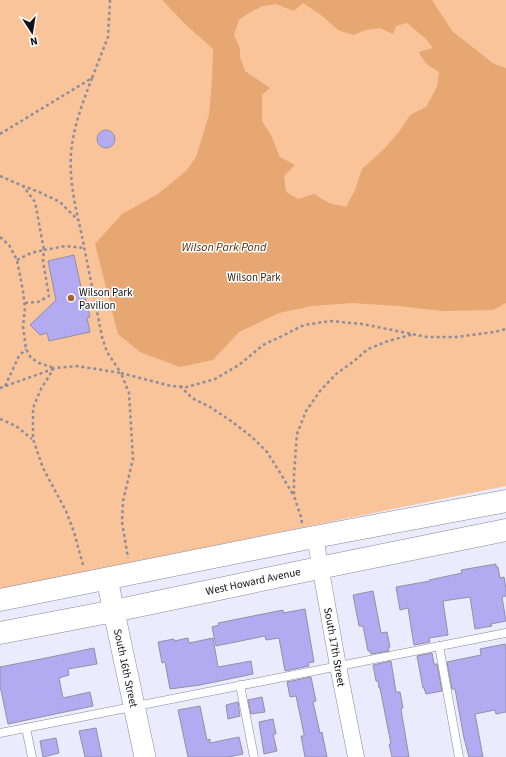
<svg xmlns="http://www.w3.org/2000/svg" width="506" height="757" font-family="'Source Sans 3',sans-serif">
<style>
.green{fill:#f9c499}
.water{fill:#e6a773;fill-rule:evenodd}
.building{fill:#b3aaf1;stroke:#9291a1}
.lines{fill:none;stroke-linecap:round;stroke-linejoin:round}
.service-casing{stroke:#878696;stroke-width:9}
.minor-casing{stroke:#878696;stroke-width:17}
.tertiary-casing{stroke:#878696;stroke-width:22}
.secondary-casing{stroke:#878696;stroke-width:23}
.path{stroke:#8e8d9a;stroke-width:2.5;stroke-dasharray:3 3;stroke-linecap:butt}
.service{stroke:#fff;stroke-width:8}
.minor{stroke:#fff;stroke-width:16}
.tertiary{stroke:#fff;stroke-width:21}
.secondary{stroke:#fff;stroke-width:22}
.poi-dot{fill:#a4652c;stroke:#fff;stroke-width:1.5}
.labels{text-anchor:middle;stroke-width:3;stroke-linejoin:round;paint-order:stroke}
.park-label{font-size:11px;fill:#3d240d;stroke:#fff}
.poi-label{font-size:11px;fill:#121117;stroke:#fff;text-anchor:start}
.street-label{font-size:11px;fill:#121117;stroke:#fff}
.water-label{font-size:12px;font-style:italic;fill:#552d02;stroke:#fff}
</style>
<rect width="100%" height="100%" fill="#ecebfd"/>
<polygon class="green" points="0,0 506,0 506,486 0,589"/>
<path class="water" d="M163,0H432L452,31L494,64L506,68V303L493,310L442,311L398,306L352,303L312,306L279,313L239,332L213,360L180,367L140,352L118,334L95,244L122,214L158,194L186,171L196,157L209,115L212,80L213,49L186,25L163,1ZM303,3L321,15L338,30L353,35L366,30L380,28L393,34L396,26L407,23L426,39L433,48L419,52C425,64 427,65 439,72L437,87L426,107L410,115L401,129L385,148L362,169L355,190L346,207L329,203L314,194L298,199L286,192L284,176L295,165L280,157L271,135L262,121V95L270,88L245,71L240,57V48L234,35L239,20L249,13L263,6L276,4L294,11Z"/>
<g class="building">
<circle cx="106" cy="139" r="9"/>
<polygon points="74,255 83,296 85,296 90,317 87,318 90,332 49,341 47,333 40,335 30,325 56,300 48,261"/>
<polygon points="496,564 496,567 498,567 500,578 504,577 506,588 506,596 502,597 506,621 491,624 492,626 475,629 470,597 443,601 448,635 429,638 430,642 414,645 408,608 400,610 396,587 430,581 429,580 462,573 461,570"/>
<polygon points="373,591 381,633 387,632 390,647 388,647 389,651 371,654 370,651 368,651 363,626 359,626 353,595"/>
<polygon points="305,609 314,662 308,663 309,666 285,671 279,638 266,640 265,636 216,646 212,627 219,625 218,623 283,610 283,613"/>
<polygon points="188,638 189,643 213,638 218,667 251,661 253,674 200,685 170,689 165,662 162,663 158,642 174,639 174,641"/>
<polygon points="505,644 506,650 506,712 496,714 495,710 475,714 483,757 469,757 464,738 455,689 452,689 447,662 481,655 480,649"/>
<polygon points="94,648 97,664 68,669 69,675 59,678 63,698 90,692 93,706 8,724 1,690 0,690 0,667 46,658"/>
<polygon points="432,653 434,664 437,664 442,691 426,694 424,688 423,688 417,656"/>
<polygon points="391,661 396,692 400,692 403,708 401,709 409,757 392,757 389,744 391,744 380,688 379,688 378,681 376,681 373,665"/>
<polygon points="311,677 316,701 313,702 320,733 322,732 327,757 305,757 301,736 304,736 304,734 296,696 290,697 287,682"/>
<polygon points="262,697 265,712 251,714 248,700"/>
<polygon points="238,702 240,716 228,719 226,705"/>
<polygon points="200,706 207,740 210,739 210,743 239,737 243,754 228,757 188,757 178,710"/>
<polygon points="273,719 276,734 273,734 277,751 264,754 259,722"/>
<polygon points="96,728 102,757 85,757 79,731"/>
<polygon points="56,738 59,753 43,757 40,741"/>
</g>
<g class="lines">
<g class="service-casing">
<g id="service">
<polyline points="439,646 459,757"/>
<polyline points="240,685 254,757"/>
<polyline points="26,728 32,757"/>
<polyline points="0,733 506,633"/>
</g>
</g>
<g class="minor-casing">
<polyline id="minor" points="315,537 338,666 356,757"/>
</g>
<g class="tertiary-casing">
<polyline id="tertiary" points="107,579 145,757"/>
</g>
<g class="secondary-casing">
<g id="secondary">
<polyline points="0,600 304,539 506,501"/>
<polyline points="0,633 114,611 309,570 506,530"/>
</g>
</g>
<g class="path">
<path d="M92,78C83,102 73,127 71,154C69,184 77,213 83,241C89,273 96,305 102,337L107,352L121,373L171,386L187,387L215,379L239,365L263,345L282,336L304,325L330,321L362,324L427,337H456L494,332L506,329"/>
<polyline points="0,134 74,89 92,78 108,37 110,0"/>
<polyline points="0,176 23,186 39,192 60,202 78,220"/>
<polyline points="0,237 9,245 17,260 23,291 25,308 23,327 26,349 31,358 39,363 54,368"/>
<polyline points="17,260 31,253 44,250 35,202 23,186"/>
<polyline points="25,303 38,302 49,296 43,261 44,250 66,246 84,248"/>
<polyline points="5,386 19,356 26,349"/>
<polyline points="180,386 192,398 210,407 231,421 252,437 267,452 279,471 294,496"/>
<polyline points="0,388 53,369"/>
<polyline points="0,419 16,426 32,439"/>
<polyline points="302,523 301,517 294,496 294,474 297,434 306,411 320,391 336,374 354,361 368,349 388,341 414,334"/>
<polyline points="83,565 74,532 66,511 43,468 33,439 33,408 41,389 54,368 77,366 121,373 129,393 133,459 123,501 122,522 128,558"/>
</g>
<use href="#service" class="service"/>
<use href="#minor" class="minor"/>
<use href="#tertiary" class="tertiary"/>
<use href="#secondary" class="secondary"/>
</g>
<circle class="poi-dot" cx="71" cy="298" r="4"/>
<g class="labels">
<g class="park-label">
<text x="254" y="281">Wilson Park</text>
</g>
<g class="poi-label">
<text x="79" y="296">Wilson Park<tspan x="79" dy="13">Pavilion</tspan></text>
</g>
<g class="street-label">
<text transform="translate(253 581) rotate(-12)" y="4">West Howard Avenue</text>
<text transform="translate(335 647) rotate(80)" y="4">South 17th Street</text>
<text transform="translate(126 668) rotate(78)" y="4">South 16th Street</text>
</g>
<g class="water-label">
<text x="224" y="251">Wilson Park Pond</text>
</g>
</g>
<g transform="translate(32 32) rotate(168)" stroke="#ffffff" stroke-width="3" paint-order="stroke">
<path d="M0-3L7 15L0 10L-7 15Z" fill="#121117"/>
<text y="-6" font-size="11" font-weight="bold" text-anchor="middle" fill="#121117">N</text>
</g>
</svg>
